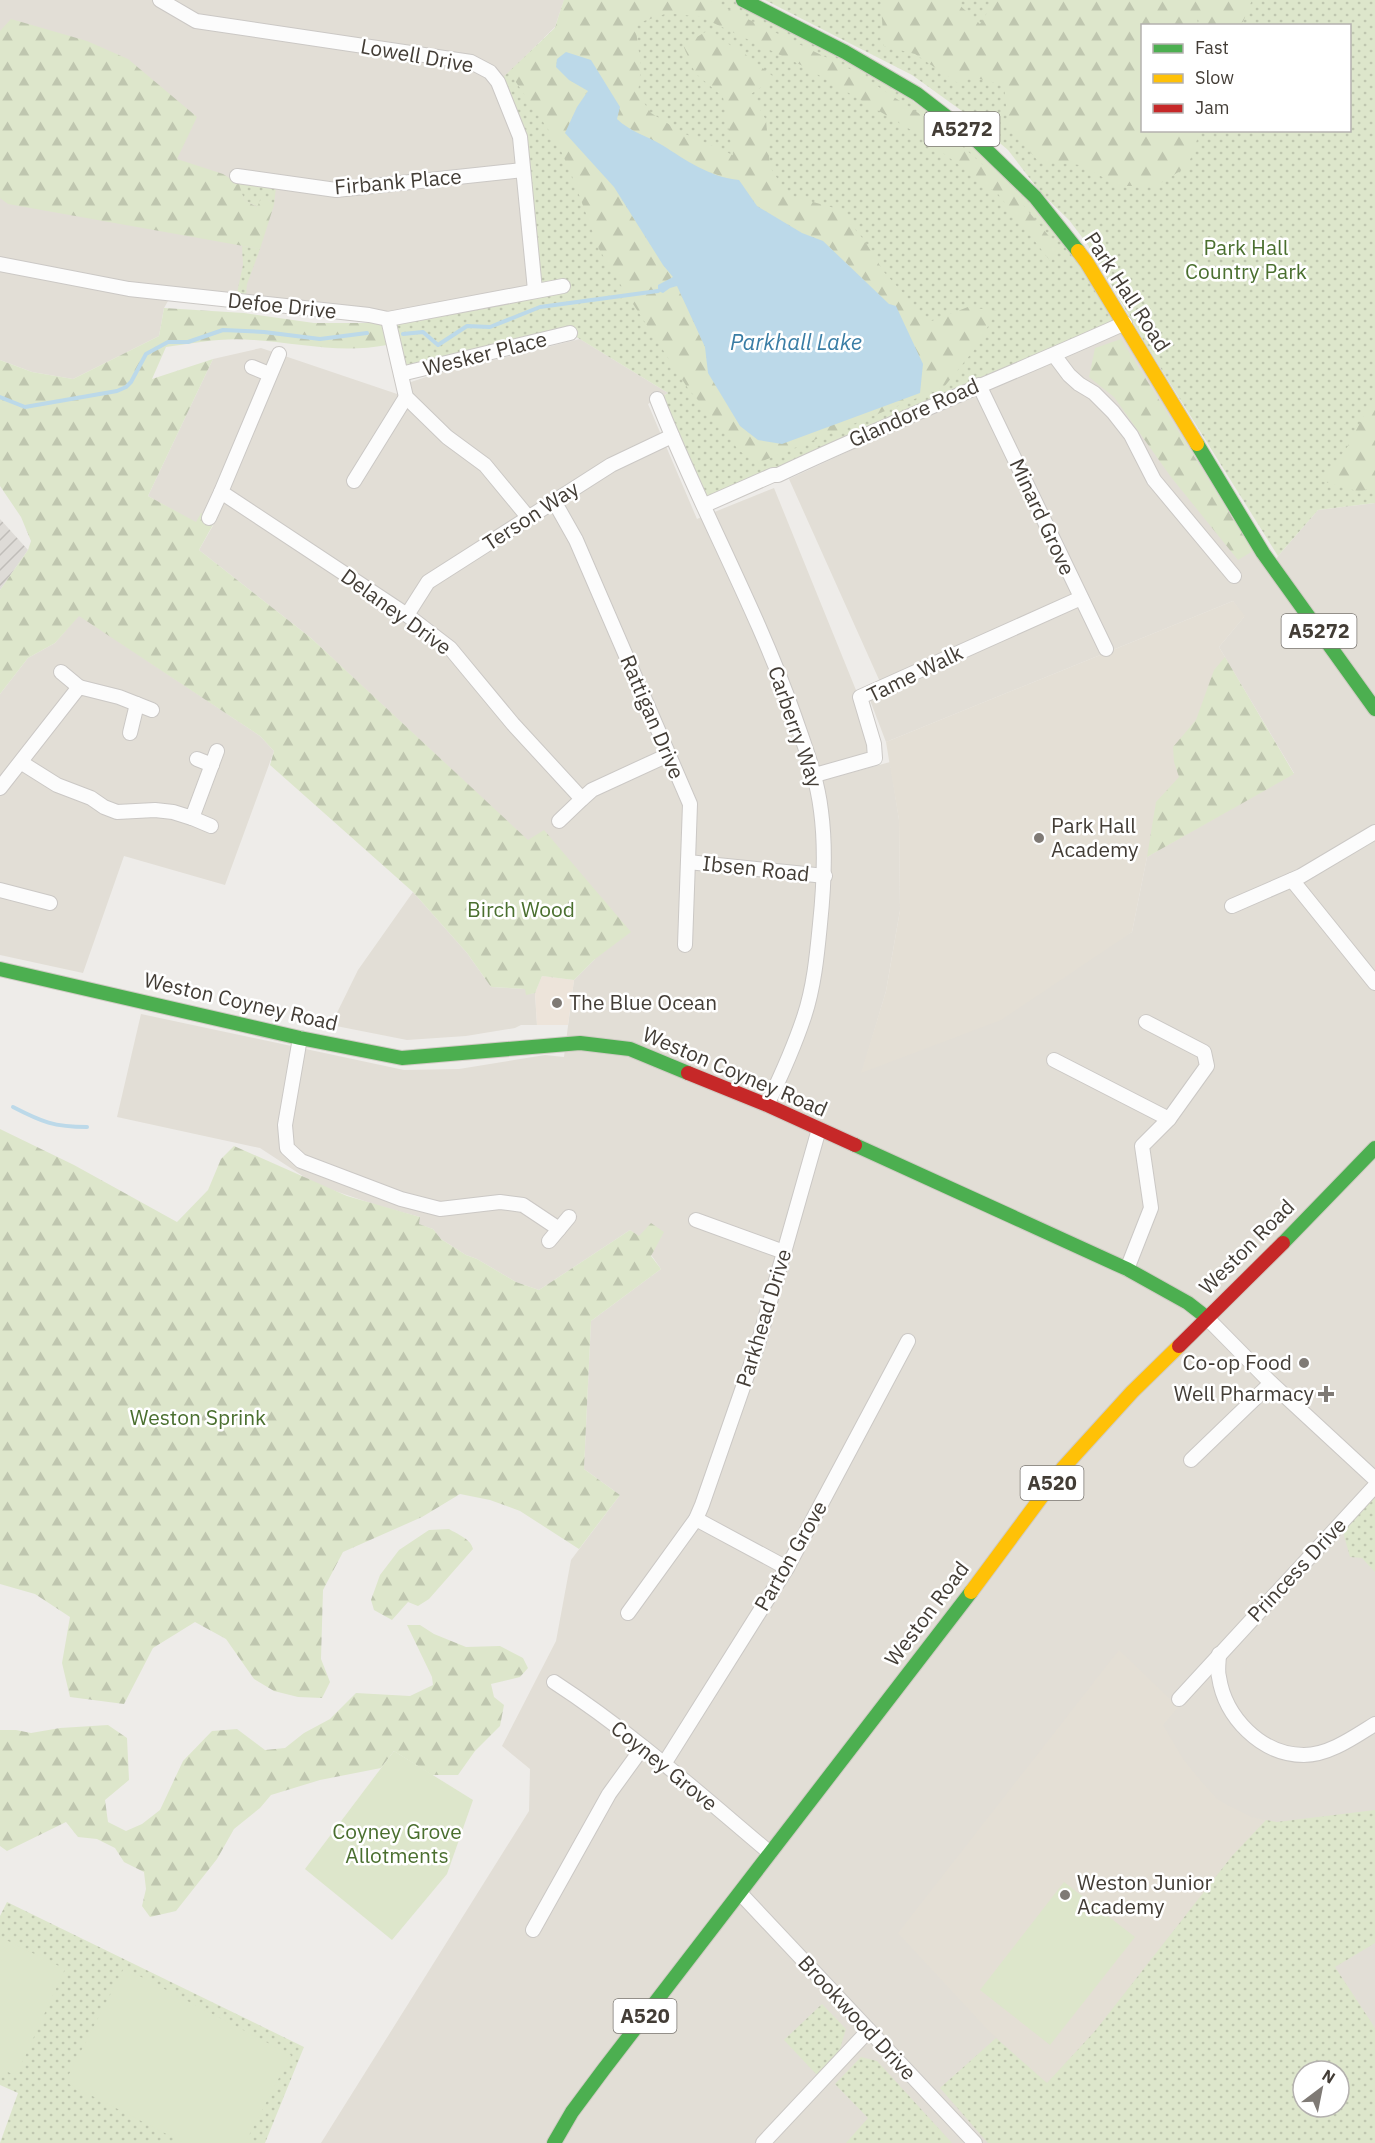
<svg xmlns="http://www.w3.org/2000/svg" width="1375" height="2143" font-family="'IBM Plex Sans',sans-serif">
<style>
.residential{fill:#e2ded6;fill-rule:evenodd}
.commercial{fill:#ede4da}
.industrial{fill:url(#industrial-furrows)}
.education{fill:#e4dfd5}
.grass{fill:url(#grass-dots);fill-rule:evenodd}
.forest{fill:url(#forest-firs);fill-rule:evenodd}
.garden{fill:#dde6cb}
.water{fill:#bcd9e9}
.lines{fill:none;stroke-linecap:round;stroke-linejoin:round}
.stream{stroke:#bcd9e9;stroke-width:4}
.street-casing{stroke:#cbc8c5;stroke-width:16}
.fast-casing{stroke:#cfcbc3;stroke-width:16}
.slow-casing{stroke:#cfcbc3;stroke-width:16}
.jam-casing{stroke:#cfcbc3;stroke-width:16}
.street{stroke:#fcfcfc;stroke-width:14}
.fast{stroke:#4caf50;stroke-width:14}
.slow{stroke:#ffc107;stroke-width:14}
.jam{stroke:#c62828;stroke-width:14}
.poi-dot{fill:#7f7a75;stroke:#fff;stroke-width:2}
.labels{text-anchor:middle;stroke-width:5;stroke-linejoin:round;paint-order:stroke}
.shield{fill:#fff;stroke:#7b7772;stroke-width:1.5}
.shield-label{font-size:20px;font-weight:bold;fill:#433d36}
.street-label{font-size:21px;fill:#433d36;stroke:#fff}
.park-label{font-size:21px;fill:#4a6f2f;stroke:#fff}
.poi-label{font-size:21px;fill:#433d36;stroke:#fff;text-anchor:start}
.water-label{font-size:22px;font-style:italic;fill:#397da5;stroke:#fff}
</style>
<defs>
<pattern id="industrial-furrows" width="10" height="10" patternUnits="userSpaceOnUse" patternTransform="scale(1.5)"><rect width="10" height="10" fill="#dedbd7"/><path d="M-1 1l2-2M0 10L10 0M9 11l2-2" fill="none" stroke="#c0bdb9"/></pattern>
<pattern id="grass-dots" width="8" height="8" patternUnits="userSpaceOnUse" patternTransform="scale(1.5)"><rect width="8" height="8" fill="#dde6cb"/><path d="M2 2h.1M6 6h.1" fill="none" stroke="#bfc6af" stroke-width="1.8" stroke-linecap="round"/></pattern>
<pattern id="forest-firs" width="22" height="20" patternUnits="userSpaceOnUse" patternTransform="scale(1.5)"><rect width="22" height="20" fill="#dde6cb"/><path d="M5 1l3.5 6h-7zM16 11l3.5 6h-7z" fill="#bfc6af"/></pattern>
</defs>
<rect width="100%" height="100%" fill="#eeece9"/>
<g class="residential">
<polygon points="0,0 564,0 555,27 499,82 520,137 535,290 388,319 172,294 164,308 159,336 73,379 32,372 0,360"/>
<path d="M1125,323L1273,566L1278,556L1318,510L1375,503V2143H321L529,1811L530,1769L502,1746L556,1641L571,1560L620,1495L584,1469L591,1321L661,1269L638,1236L630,1230L539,1290L516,1282L477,1259L466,1255L441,1239L433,1229L418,1224L420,1217L376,1205L315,1184L260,1148L117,1117L141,1014L404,1070L459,1069L545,1055L564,1057L574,980L595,959L544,831L528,841L311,638L199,550L215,522L196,523L148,496L213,359L261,348L406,397L411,382L435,374L580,339L668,393L648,404L697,519L774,488L860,700L876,755L822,769L825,780L890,762L899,820L900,910L886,991L862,1072L1132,932L1147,857L1294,773L1219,647L1244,617L1233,601L886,742L870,700L885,693L789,479ZM1303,2071H1339V2107H1303Z"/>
<polygon points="79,615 260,736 274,751 225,885 124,856 83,973 0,955 0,694 28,658 55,643"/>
<polygon points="413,892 467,953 491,987 526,989 526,994 535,993 537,1025 521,1025 515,1028 466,1036 407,1040 331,1025 358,970"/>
</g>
<polygon class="commercial" points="542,976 574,980 568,1025 537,1025 535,993"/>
<polygon class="industrial" points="0,519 28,550 0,590"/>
<g class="education">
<polygon points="1233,601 1245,616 1219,647 1294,774 1147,857 1132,932 1001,1020 861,1073 886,991 900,910 899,820 886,742"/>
<polygon points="1119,1650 1178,1707 1163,1725 1183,1759 1199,1779 1217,1799 1229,1806 1251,1817 1266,1820 1232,1856 1095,2031 1047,2083 989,2031 898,1933"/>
</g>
<g class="grass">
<polygon points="564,0 743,0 839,49 1002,164 1125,323 705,505 661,397 668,393 570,333 401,374 388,319 535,291 520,137 498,82 555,28"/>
<path d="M765,0H1375V503L1318,510L1278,556L1148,348L1088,245L1069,220L1041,193L1008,150L962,111L912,75ZM1142,26H1350V130H1142Z"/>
<polygon points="231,179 276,187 274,205 268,200 258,207 244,200 239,185"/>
<polygon points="242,246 260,249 247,284 246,294 237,293 243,265"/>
<polygon points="1375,1494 1375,1572 1362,1558 1350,1557 1343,1532"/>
<path d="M1375,1810V1943L1335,1967L1375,2028V2143H988L940,2088L996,2038L1047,2083L1095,2031L1232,1856L1266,1820L1277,1822ZM1303,2071H1339V2107H1303Z"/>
<polygon points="7,1902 304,2047 265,2143 0,2143 18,2093 0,2085 0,1916"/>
<polygon points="822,2004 846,2029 839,2052 817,2075 784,2040"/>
<polygon points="861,2057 877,2061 952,2143 846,2143 868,2118 835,2084"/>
</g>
<g class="forest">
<path d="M564,0H709L856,72L944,130L1010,189L1057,246L1051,262L998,194L916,133L805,67L701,17L668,13L635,24L641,66L638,94L651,113L683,133L733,155L723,97L695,73L683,45L707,31L745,54L775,78L751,94L766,120L770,167L788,195L838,209L864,240L884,272L929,322L968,307L997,311L974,350L944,387L758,463L738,450L725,430L689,390L622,287L599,249L572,176L558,144L509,72L555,28ZM557,59L624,126L661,145L693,166L729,179L739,180L757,206L802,233L823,241L889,304L896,306L708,373L705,347L677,286L670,288L674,277L663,265L614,187L566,133L577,107L588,90L569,80L556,67Z"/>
<polygon points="883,0 954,0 980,24 995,0 1252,0 1243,22 1226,25 1203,25 1197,17 1198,25 1142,26 1142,130 1200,131 1188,166 1156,186 1119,186 1080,165 1038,161 1008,126 1004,85 972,77 959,84 915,54 884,46 881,7"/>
<polygon points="11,19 87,41 128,59 197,117 177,159 223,174 239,184 244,200 257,207 261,199 268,200 274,205 260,249 8,204 0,198 0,31"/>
<path d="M164,308L244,313L314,323H383L387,345C340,354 299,343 253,340C224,337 194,343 166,347L152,379L213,359L148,496L196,522L201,513L215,521L199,550L311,638L528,840L544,830L631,932L595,959L574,980L542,976L535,993L526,995L525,989L491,987L467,953L413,892L270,765L274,751L260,736L79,616L55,643L28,658L0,694V590L28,550L31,541L21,517L0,486V360L32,372L73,379L159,336Z"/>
<polygon points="1121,339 1253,551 1238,560 1171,477 1114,397 1089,377 1095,348"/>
<polygon points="1375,394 1375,486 1360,492 1322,481 1348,446"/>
<polygon points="1225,657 1294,774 1147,857 1156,802 1179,777 1174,762 1173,747 1196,720 1214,670"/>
<polygon points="0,1129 74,1165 177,1222 208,1190 221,1159 234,1146 347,1196 420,1217 419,1224 433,1229 441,1239 466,1255 477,1259 516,1282 539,1290 630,1230 639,1236 651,1223 664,1232 651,1256 661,1269 591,1321 584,1469 620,1495 579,1549 520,1511 490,1500 460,1494 422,1517 343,1552 323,1590 321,1659 330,1682 322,1698 298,1697 274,1691 254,1679 226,1639 195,1622 153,1648 124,1704 70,1697 62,1663 70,1617 35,1594 0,1584"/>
<path d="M449,1529C457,1534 471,1539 473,1549L429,1599L418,1606L408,1602L392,1620L374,1610L371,1600L380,1575L399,1550L429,1530Z"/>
<polygon points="407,1625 420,1625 434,1634 466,1647 500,1646 523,1658 528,1668 520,1677 491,1684 494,1697 504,1705 500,1726 475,1751 458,1775 432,1775 394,1751 381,1768 320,1780 271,1795 260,1808 234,1829 217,1859 176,1911 150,1917 142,1906 146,1889 144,1872 124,1862 115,1848 97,1839 78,1837 66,1822 7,1851 0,1846 0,1730 16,1730 31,1733 60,1728 108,1725 127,1738 129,1780 105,1800 108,1822 126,1831 142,1824 160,1810 183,1761 212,1731 237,1729 265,1750 285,1748 304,1733 330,1719 356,1693 410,1696 433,1685 432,1677"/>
</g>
<g class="garden">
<polygon points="394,1751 473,1800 447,1874 392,1940 305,1869"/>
<polygon points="1064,1882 1135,1937 1050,2045 980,1990"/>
<polygon points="0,1937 65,1969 16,2076 0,2068"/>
<polygon points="124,1968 291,2055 245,2143 184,2143 65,2082"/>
</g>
<path class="water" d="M566,52L591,60L620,107L617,119C629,131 647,136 662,145C686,160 709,177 739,180L757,206L802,233L823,241L889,304L896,306L923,364L920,393L782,444L758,440L740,426L708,373L705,347L677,286L670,288L663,293L658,291V285L673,277L663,265L614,187L565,133L577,107L588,91L569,80L556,67L557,59Z"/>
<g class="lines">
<g class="stream">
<polyline points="403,334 423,332 438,345 467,326 490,327 540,307 658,291"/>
<polyline points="0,397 25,407 117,391 126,387 131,382 146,354 168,342 188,342 223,330 264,332 320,339 367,333"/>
<path d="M13,1107C42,1122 54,1127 87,1127"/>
</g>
<g class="street-casing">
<g id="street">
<polyline points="160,0 196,21 471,62 490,72 498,82 520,137 535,290"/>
<polyline points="237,176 336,190 523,170"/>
<polyline points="0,264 129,289 369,315 388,319 563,286"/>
<polyline points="388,319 406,397 447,437 485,465 528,517"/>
<polyline points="279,354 221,492 407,615 450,648 513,724 582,799 592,790 668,755"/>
<polyline points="1054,355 1069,375 1079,384 1094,393 1113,412 1131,435 1154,480 1234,576"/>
<polyline points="252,367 269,374"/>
<polyline points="401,374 570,333"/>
<polyline points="979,385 1106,649"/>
<path d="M657,399C699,506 756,607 794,715C805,747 817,777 821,811C826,848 824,886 820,924C817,955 814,987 804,1017C794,1047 781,1076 767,1105"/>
<polyline points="354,481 406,397"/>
<polyline points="554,501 576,540 690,804 685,945"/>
<path d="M705,505L773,475H778C892,421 1010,375 1125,323"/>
<polyline points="209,518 221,492"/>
<polyline points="407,615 428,582 611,465 672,436"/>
<polyline points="61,672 79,687"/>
<polyline points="130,733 137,704"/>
<polyline points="197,759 212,765"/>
<polyline points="22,763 57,785 91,798 104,807 117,812 155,810 173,812 192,818 217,751"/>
<polyline points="815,775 875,758 874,744 860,697 1081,598"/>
<polyline points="0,788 79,687 119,697 152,710"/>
<polyline points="192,818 211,826"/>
<polyline points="559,821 582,799"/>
<polyline points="688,862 825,876"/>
<polyline points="1292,880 1375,983"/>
<polyline points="0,890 50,903"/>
<polyline points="1232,906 1301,876 1375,832"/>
<polyline points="300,1038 285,1125 287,1148 301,1161 401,1199 440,1209 500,1202 523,1205 559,1229"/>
<polyline points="1054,1060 1169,1119"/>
<polyline points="696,1220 784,1252"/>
<polyline points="549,1241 569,1217"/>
<polyline points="1127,1269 1151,1208 1142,1146 1169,1119 1207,1066 1204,1052 1146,1022"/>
<polyline points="1206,1317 1271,1383 1375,1479"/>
<polyline points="1191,1460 1271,1383"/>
<polyline points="696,1519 787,1568"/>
<polyline points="628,1613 696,1519 702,1505 758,1344 819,1129"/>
<path d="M1219,1654C1219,1661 1217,1670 1219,1677C1225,1717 1261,1755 1304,1755C1329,1755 1354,1737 1375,1724"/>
<path d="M554,1682C631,1732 700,1794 770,1853"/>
<polyline points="1179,1699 1375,1486"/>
<polyline points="664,1764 787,1568 908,1341"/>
<polyline points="740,1893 975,2143"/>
<polyline points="533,1930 609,1794 643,1747"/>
<polyline points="763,2143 869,2030"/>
</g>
</g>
<g class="fast-casing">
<g id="fast">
<polyline points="743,0 845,52 917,94 973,137 1035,197 1078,251"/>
<polyline points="1197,444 1263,553 1375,709"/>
<polyline points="0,969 300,1038 402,1058 580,1043 630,1049 688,1073"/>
<polyline points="855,1145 1127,1269 1188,1303 1206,1317"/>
<polyline points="1283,1243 1375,1148"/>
<polyline points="554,2143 572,2112 604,2069 971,1592"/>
</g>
</g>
<g class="slow-casing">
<g id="slow">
<polyline points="1078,251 1087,263 1197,444"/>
<polyline points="971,1592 1063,1468 1132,1392 1179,1346"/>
</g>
</g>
<g class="jam-casing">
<g id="jam">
<polyline points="688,1073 767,1105 855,1145"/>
<polyline points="1179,1346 1283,1243"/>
</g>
</g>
<use href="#street" class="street"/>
<use href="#fast" class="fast"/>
<use href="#slow" class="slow"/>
<use href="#jam" class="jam"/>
</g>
<g class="poi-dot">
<circle cx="1039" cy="838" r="6"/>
<circle cx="557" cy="1003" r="6"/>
<circle cx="1304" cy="1363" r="6"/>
<path d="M1323 1385h6v6h6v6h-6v6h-6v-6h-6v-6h6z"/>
<circle cx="1065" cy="1895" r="6"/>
</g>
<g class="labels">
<g class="shield">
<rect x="924.5" y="112" width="75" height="34" rx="4.5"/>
<rect x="1281.5" y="614" width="75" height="34" rx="4.5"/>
<rect x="1020.5" y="1466" width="63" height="34" rx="4.5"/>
<rect x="613.5" y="1999" width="63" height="34" rx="4.5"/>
</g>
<g class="shield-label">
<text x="962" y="136">A5272</text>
<text x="1319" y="638">A5272</text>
<text x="1052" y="1490">A520</text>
<text x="645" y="2023">A520</text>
</g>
<g class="street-label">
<text transform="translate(417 56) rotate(10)" y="7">Lowell Drive</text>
<text transform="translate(398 182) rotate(-5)" y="7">Firbank Place</text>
<text transform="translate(1127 292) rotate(57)" y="7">Park Hall Road</text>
<text transform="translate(282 306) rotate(6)" y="7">Defoe Drive</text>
<text transform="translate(485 354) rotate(-14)" y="7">Wesker Place</text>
<text transform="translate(914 413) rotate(-24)" y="7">Glandore Road</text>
<text transform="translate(531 516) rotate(-33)" y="7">Terson Way</text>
<text transform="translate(1042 517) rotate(65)" y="7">Minard Grove</text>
<text transform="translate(396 612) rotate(36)" y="7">Delaney Drive</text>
<text transform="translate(915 674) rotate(-26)" y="7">Tame Walk</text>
<text transform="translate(652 717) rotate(67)" y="7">Rattigan Drive</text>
<text transform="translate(795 727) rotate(71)" y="7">Carberry Way</text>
<text transform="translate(756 869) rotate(6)" y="7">Ibsen Road</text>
<text transform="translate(241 1002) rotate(13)" y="7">Weston Coyney Road</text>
<text transform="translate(735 1072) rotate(23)" y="7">Weston Coyney Road</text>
<text transform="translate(1247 1247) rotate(-45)" y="7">Weston Road</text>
<text transform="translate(764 1318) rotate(-73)" y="7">Parkhead Drive</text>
<text transform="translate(791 1556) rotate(-60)" y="7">Parton Grove</text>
<text transform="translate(1297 1570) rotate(-47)" y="7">Princess Drive</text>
<text transform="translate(927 1614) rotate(-53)" y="7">Weston Road</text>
<text transform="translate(664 1766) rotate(39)" y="7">Coyney Grove</text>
<text transform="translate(857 2018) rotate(47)" y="7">Brookwood Drive</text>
</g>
<g class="park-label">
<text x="1246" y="255">Park Hall<tspan x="1246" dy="24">Country Park</tspan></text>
<text x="521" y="917">Birch Wood</text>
<text x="198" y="1425">Weston Sprink</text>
<text x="397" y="1839">Coyney Grove<tspan x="397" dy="24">Allotments</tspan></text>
</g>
<g class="poi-label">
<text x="1051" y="833">Park Hall<tspan x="1051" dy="24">Academy</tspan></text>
<text x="569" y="1010">The Blue Ocean</text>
<text x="1292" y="1370" text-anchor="end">Co-op Food</text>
<text x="1314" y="1401" text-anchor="end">Well Pharmacy</text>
<text x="1077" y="1890">Weston Junior<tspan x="1077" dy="24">Academy</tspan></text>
</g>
<g class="water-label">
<text x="796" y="350">Parkhall Lake</text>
</g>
</g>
<rect x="1141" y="24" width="210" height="108" fill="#ffffff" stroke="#b4b1af" stroke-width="1.5"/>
<rect x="1153" y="44" width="30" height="9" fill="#4caf50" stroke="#b4b1af" stroke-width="1.5"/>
<text x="1195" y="54" font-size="18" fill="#433d36">Fast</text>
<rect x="1153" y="74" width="30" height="9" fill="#ffc107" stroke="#b4b1af" stroke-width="1.5"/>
<text x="1195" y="84" font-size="18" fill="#433d36">Slow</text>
<rect x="1153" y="104" width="30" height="9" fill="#c62828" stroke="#b4b1af" stroke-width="1.5"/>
<text x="1195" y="114" font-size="18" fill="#433d36">Jam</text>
<g transform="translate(1321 2089) rotate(32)"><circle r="28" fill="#ffffff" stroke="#b4b1af" stroke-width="1.5"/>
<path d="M0-4.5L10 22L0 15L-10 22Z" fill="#7f7a75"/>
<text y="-9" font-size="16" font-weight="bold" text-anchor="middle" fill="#433d36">N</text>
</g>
</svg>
